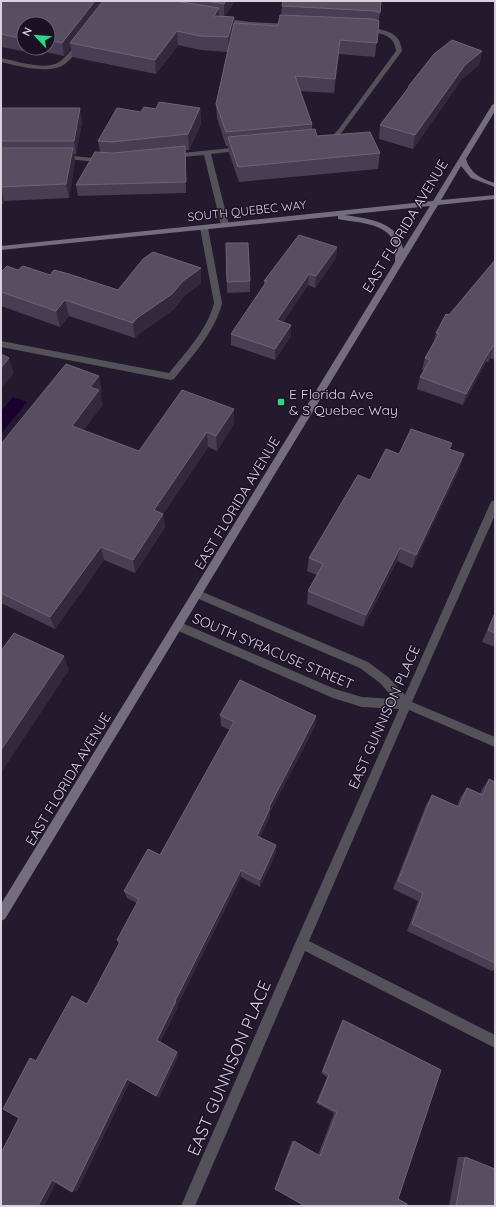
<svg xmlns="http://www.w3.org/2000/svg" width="496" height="1207" font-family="Quicksand,sans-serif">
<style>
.water{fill:#1a002d}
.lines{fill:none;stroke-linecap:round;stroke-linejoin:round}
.lane{fill:#55515b;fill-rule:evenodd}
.street{fill:#55515b;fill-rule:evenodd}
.secondary{fill:#746d7d;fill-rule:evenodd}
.wall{fill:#483e53;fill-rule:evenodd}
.shaded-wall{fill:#33293d}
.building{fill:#574e62;stroke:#6c6375}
.poi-dot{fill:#29d885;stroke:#1a1123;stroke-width:1.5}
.labels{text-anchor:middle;stroke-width:3;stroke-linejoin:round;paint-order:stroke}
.far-street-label{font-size:12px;fill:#d8d2df;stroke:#1a1123}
.street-label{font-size:14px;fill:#d8d2df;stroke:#1a1123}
.poi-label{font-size:14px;fill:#d8d2df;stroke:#1a1123;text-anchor:start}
.near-street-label{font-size:17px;fill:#d8d2df;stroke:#1a1123}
</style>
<rect width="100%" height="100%" fill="#231a2d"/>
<polygon class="water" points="13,397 27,402 1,434 1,411"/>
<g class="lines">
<g class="lane">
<polygon points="222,18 250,22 291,24 294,26 291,28 250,26 220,21 220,19"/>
<path d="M365,27C383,30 400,30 402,51L342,132C337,138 330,142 323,141V139L333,135L338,130L396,51C394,32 378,34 363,30L362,29Z"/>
<path d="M80,40L83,42C78,49 73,58 65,64C50,75 18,66 1,62V58C16,61 46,71 59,62C67,57 72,48 78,41Z"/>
<polygon points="242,147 245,149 244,150 211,154 229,225 225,227 221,225 204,155 172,158 168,156 172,154"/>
<polygon points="63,155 103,159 107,161 103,163 61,158 61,156"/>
<path d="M201,226H204L208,228L222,303C215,332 192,356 174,379L171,380L1,347V341L169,373C186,352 207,330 214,303L200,228Z"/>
</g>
<polygon class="street" points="495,500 495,515 412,702 495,737 495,747 409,710 309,941 495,1035 495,1048 305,951 195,1206 181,1206 297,939 399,709 362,707 333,698 174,629 173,626 174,623 178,622 182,623 335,689 362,697 394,699 380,683 360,668 194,597 193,594 194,591 198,590 368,662 388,677 405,695 490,504 492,501"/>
<path class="secondary" d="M495,103V111L466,159C470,173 481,179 495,183V187L471,178L461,166L441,200L495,195V199L438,205L5,919L1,921V904L395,262C395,256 396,249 394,243C387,222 356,223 338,219V216L1,250V246L433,201L492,105ZM430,206L403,249C400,222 366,218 344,215Z"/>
</g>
<g class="wall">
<path d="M1,1H235L224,17L219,16L234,17V23L278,26L281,15L282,6L381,1L375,57L339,54L334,93L300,91L312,124V129L317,136L380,153L378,169L239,182L229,153L228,146H226L217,118L216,104L228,52L200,50L178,45L156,74L72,57L71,47L64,56L45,52L43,55L1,47ZM24,24H48V48H24Z"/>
<polygon points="482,51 479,65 462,79 413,149 379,139 380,125 407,90 408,87"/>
<polygon points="1,108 82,122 76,154 74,154 75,161 69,198 4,201 3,204 1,204"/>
<polygon points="200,108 201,124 189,150 185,150 186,193 78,196 76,185 100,152 98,141 141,112 156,109"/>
<polygon points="226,243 250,281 250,292 227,293"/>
<polygon points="337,247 336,258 315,288 308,285 283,322 291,325 291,336 275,360 231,345 231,334 264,285 264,281"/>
<polygon points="495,260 495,360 490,358 488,362 486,362 463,405 417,389 420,377 424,370 422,370 425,358 434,341 436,333 449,315"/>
<polygon points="18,270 50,275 118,290 201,283 184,296 174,309 139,334 135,338 69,316 60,327 1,306 1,272"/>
<polygon points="102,391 100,393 102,406 83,430 139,451 234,424 217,451 208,447 163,514 165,527 135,573 104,560 55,629 1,603 1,444"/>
<polygon points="452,443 450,449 460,468 412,568 397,561 363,627 307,604 308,591 317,575 307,571 309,558 370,480 399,454"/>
<polygon points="495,612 495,647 482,642"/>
<polygon points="220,715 316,716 315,726 270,812 270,816 260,837 276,853 260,887 241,877 178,1004 178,1006 160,1042 179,1054 159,1098 130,1081 77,1191 56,1182 44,1206 1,1206 19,1118 36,1060 87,1004 119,944 117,940 137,903 127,898 124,891 160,855 230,730 221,726"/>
<polygon points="489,779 495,782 495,969 492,971 407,931 418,901 393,889 426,805 432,795 457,806 460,798 467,788 480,794 482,789"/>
<polygon points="343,1020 398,1199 407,1206 302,1206 303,1205 275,1189 275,1188 292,1141 294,1141 318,1155 334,1113 316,1103 327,1077 321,1073 341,1023"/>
<polygon points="458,1157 465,1157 495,1206 449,1206"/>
</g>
<g class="shaded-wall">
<polygon points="95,1 107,1 70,43 71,47 64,56 62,43"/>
<polygon points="226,1 235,1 224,17 224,4"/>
<polygon points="219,8 219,23 214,16"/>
<polygon points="234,17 235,32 229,52 228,37"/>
<polygon points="177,31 178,45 156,74 155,60"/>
<polygon points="340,40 339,54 334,93 335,79"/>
<polygon points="42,48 45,48 45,52 43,55"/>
<polygon points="482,51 479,65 462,79 413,149 415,135 465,65"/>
<polygon points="80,108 82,122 76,154 74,141"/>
<polygon points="200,108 201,124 189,150 188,134"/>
<polygon points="185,146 186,157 186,193 186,182"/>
<polygon points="73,148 75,161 69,198 66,184"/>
<polygon points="1,188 4,201 3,204 1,198"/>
<polygon points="337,247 336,258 315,288 316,276"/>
<polygon points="201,268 201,283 184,296 174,309 139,334 135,338 133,323 137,318 183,281"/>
<polygon points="309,274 308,285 277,331 277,320"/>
<polygon points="65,300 69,316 60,327 56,311"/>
<polygon points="291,325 291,336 275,360 275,349"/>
<polygon points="493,346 490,358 488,362 491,350"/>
<polygon points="490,350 486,362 463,405 466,394"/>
<polygon points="9,358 14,373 1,389 1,368"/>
<polygon points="99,376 102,391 100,393 102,406 75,441 72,426 90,387"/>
<polygon points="234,409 234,424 217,451 216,436"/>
<polygon points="207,432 208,447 163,514 165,527 135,573 133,560 154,510"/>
<polygon points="464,454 460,468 412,568 416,555"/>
<polygon points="101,547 104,560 55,629 50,617"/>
<polygon points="400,548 397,561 363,627 366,615"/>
<polygon points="64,656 69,670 1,773 1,750"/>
<polygon points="316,716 315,726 270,812 270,816 256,844 257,836 269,807"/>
<polygon points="276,845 276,853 260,887 260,880"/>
<polygon points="241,870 241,877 178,1004 178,1006 159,1043 157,1040 175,1001"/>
<polygon points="177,1052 179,1054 159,1098 156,1096"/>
<polygon points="127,1079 130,1081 77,1191 72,1192"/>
<polygon points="58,1179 44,1206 38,1206 52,1180"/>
</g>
<g class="building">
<polygon points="1,1 95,1 62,43 48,40 48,24 24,24 24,39 1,34"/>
<polygon points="103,1 175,1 219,8 214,16 234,17 228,37 200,36 177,31 155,60 70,43"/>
<polygon points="206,1 226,1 224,4"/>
<polygon points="283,1 381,1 380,13 375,11 282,6"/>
<polygon points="280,15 373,19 379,21 377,43 340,40 335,79 295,76 312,124 226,132 216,104 234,23 278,26"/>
<polygon points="452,40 482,51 465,65 415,135 380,125 409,87 408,87 434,54"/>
<polygon points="159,102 200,108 188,134 112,142 98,141 117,108 141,112 144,107 156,109"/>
<polygon points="1,108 80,108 74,141 1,141"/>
<polygon points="315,129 317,136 370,132 380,153 238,167 228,137"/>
<polygon points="185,146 186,182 76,185 95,152 113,153"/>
<polygon points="1,148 73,148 66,184 1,187"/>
<polygon points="299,235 337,247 316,276 309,274 277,320 291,325 275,349 231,334 267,281 264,281"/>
<polygon points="226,243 248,243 250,281 227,282"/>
<polygon points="153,252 201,268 183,281 172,294 137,318 133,323 65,300 56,311 1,292 1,272 7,266 18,270 23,266 50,275 54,270 69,274 118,290 143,259"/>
<polygon points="495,260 495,347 493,346 491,350 490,350 466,394 420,377 430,360 425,358 439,334 436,333 446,314 449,315"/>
<polygon points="1,354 9,358 1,368"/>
<polygon points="66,364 99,376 90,387 99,390 72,426 139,451 182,390 234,409 216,436 207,432 154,510 163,514 133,560 101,547 50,617 1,593 1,444"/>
<polygon points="411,429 452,443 449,449 464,454 416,555 400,548 366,615 308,591 323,564 309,558 358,475 370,480 386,449 399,454"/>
<polygon points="495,613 495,633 488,630"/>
<polygon points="14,633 64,656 1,750 1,651"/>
<polygon points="240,680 316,716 269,807 270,808 257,836 276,845 260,880 241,870 175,1001 176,1001 157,1040 177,1052 156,1096 127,1079 72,1192 52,1180 38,1206 1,1206 1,1153 19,1118 3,1109 30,1058 36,1061 72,996 87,1004 120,942 117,940 139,899 124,891 148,849 160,855 234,722 220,715"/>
<polygon points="489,779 495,782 495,963 412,924 423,893 398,881 432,795 459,807 467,788 483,795"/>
<polygon points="343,1020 441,1070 398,1199 407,1204 407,1206 305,1206 275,1189 294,1141 320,1156 337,1112 318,1102 329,1075 323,1071"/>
<polygon points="465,1157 495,1169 495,1206 456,1206"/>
</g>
<rect class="poi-dot" x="277" y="398" width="8" height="8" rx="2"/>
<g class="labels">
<g class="far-street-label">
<text transform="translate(247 211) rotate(-6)" y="4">SOUTH QUEBEC WAY</text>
</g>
<g class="street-label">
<text transform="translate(405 226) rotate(-59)" y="5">EAST FLORIDA AVENUE</text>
<text transform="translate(237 503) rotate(-59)" y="5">EAST FLORIDA AVENUE</text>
<text transform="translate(273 651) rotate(23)" y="5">SOUTH SYRACUSE STREET</text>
<text transform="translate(384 717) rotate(-66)" y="5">EAST GUNNISON PLACE</text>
<text transform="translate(68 779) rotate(-59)" y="5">EAST FLORIDA AVENUE</text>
</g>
<g class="poi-label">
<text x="289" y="399">E Florida Ave<tspan x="289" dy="16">&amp; S Quebec Way</tspan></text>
</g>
<g class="near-street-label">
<text transform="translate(229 1068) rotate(-67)" y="6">EAST GUNNISON PLACE</text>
</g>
</g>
<rect width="496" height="1207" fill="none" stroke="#d8d2df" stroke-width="4"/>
<g transform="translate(36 36) rotate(296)"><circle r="19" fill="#1a1123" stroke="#665e6e"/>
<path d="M0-3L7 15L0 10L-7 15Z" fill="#29d885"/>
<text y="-6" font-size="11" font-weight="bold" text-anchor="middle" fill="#d8d2df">N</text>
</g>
</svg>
